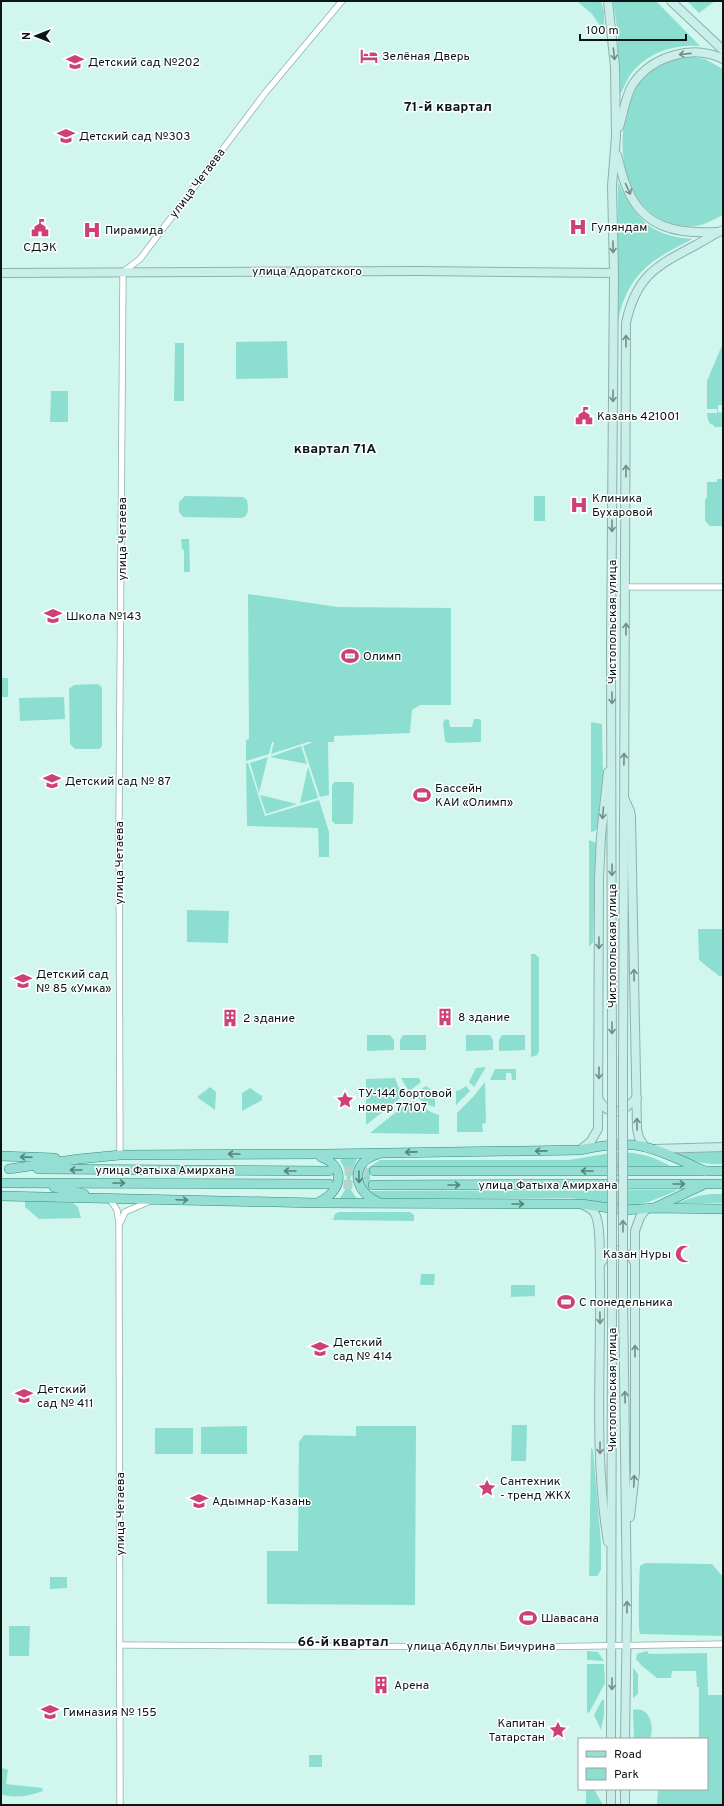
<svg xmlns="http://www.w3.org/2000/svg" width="724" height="1806" font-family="Overpass,sans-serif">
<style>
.green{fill:#8cdfd0}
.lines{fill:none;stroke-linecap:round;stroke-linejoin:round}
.primary-tunnel{stroke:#b3d4cd;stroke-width:9;stroke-dasharray:9 4.5;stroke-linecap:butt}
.street-casing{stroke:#8eb1aa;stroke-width:7}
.secondary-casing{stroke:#8eb1aa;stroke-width:10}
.primary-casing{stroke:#358a7d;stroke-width:10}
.street{stroke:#fff;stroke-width:5.5}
.secondary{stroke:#caeee9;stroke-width:8}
.primary{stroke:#94ded3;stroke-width:9}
.secondary-bridge-casing{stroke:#8eb1aa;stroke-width:10;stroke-linecap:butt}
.secondary-bridge{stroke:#caeee9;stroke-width:8}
.oneway{stroke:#738d89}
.oneway2{stroke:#55847d}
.labels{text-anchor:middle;stroke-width:3;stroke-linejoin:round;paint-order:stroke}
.poi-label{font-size:12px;fill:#091614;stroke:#fff;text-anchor:start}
.street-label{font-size:12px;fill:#091614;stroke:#fff}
.quarter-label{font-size:14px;font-weight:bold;fill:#091614;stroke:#fff}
</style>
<rect width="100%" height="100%" fill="#d1f6ee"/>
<g class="green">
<polygon points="577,1 601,1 604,12 604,31 592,14"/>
<path d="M613,1H656L700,46C676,44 651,51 635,69C627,77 623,90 618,99V34Z"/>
<polygon points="687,1 715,1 699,13"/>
<path d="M688,56L705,59L723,69V215C716,218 708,223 701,225C688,228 674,225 662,220C620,198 615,138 631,99C635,90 638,81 644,75C656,62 672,59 688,56Z"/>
<path d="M618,182C636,219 650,236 693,239C652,259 628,273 618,321Z"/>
<polygon points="287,341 288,378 236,379 236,342"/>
<polygon points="175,343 184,343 184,401 174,401"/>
<polygon points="723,343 723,405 718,405 718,412 723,413 723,427 714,427 714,425 710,424 708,420 707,413 717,413 717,409 707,409 707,381"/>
<polygon points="51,391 68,391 68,422 50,422"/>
<polygon points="717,479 723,479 723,526 710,526 705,521 705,499 707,498 707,482 717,482"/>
<path d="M185,496L243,497L247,500C248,507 250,516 241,518L183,517L179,512V502Z"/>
<rect x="534" y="496" width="11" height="25"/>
<polygon points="181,539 189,539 190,572 184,572 184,550 182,549"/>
<polygon points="248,594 338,607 451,608 451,705 420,705 412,710 410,733 334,736 334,742 328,742 329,795 320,797 303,746 313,742 308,742 271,754 274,742 272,742 269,754 246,761 246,740 249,739"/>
<rect x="1" y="678" width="7" height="19"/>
<polygon points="98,684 101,686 102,689 102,745 101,748 98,749 75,749 70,744 69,689 74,685"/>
<polygon points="64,697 65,719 20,721 19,698"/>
<polygon points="445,719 449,720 450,727 472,727 474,719 479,719 481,720 481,742 448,743 445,741 443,723"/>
<polygon points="591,722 602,724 603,775 598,826 595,831 591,832"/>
<polygon points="301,746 307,764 270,757"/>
<polygon points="268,757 259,793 250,763"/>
<polygon points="246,763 248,763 265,816 319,800 329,832 329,857 319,857 318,828 247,826"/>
<polygon points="308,767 318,798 300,803"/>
<polygon points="334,782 351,782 354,784 353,822 352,824 335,824 332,821 332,786"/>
<polygon points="260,795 297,804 266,814"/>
<polygon points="589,840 596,843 593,942 589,947"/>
<polygon points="187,910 229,911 228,943 187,942"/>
<polygon points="698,929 723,929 723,976 719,976 699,960"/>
<polygon points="531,954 535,954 539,958 539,1051 537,1055 531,1057"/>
<polygon points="367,1035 390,1035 394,1040 394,1050 367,1051"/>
<polygon points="403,1035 426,1035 426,1050 400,1050 400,1040"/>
<polygon points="466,1035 490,1035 493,1040 493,1050 466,1051"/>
<polygon points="502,1035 525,1035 525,1050 499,1051 499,1040"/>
<polygon points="486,1067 474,1087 469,1082 476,1068"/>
<polygon points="495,1069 516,1069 516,1080 512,1080 511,1073 506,1073 506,1080 490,1080"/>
<polygon points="395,1078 398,1086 404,1095 366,1125 366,1079"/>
<polygon points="401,1078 419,1078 421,1082 411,1090 408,1090"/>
<polygon points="485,1082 486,1123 482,1124 483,1132 457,1132 457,1113 473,1097"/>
<polygon points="426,1086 435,1092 435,1107 428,1105 415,1096 415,1094"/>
<polygon points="466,1086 470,1091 456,1105 456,1091 460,1090"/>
<polygon points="210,1087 216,1092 215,1110 197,1097"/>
<polygon points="250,1088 262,1096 262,1100 242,1111 242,1093"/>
<path d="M410,1101C417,1101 429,1113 439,1115V1134L370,1133Z"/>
<path d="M617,1152C639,1152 656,1157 675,1169L370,1168V1191L678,1190C664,1196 649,1203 634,1205C611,1207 589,1199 566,1198L379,1199L373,1197L362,1182L365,1170L380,1160H569Z"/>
<path d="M680,1152H723V1164C704,1165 688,1160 670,1154Z"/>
<path d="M342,1159H357L350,1179L351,1190L357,1199H339C349,1187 350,1175 340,1161Z"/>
<polygon points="711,1194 723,1194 723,1203 676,1203 698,1196"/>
<polygon points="26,1201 73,1203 78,1207 81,1218 39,1219 25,1207 25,1202"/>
<polygon points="339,1212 410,1212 414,1215 414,1221 333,1220 335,1214"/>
<polygon points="421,1274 435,1274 434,1285 420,1285"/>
<polygon points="511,1285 535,1285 535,1296 511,1297"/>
<polygon points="512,1425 527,1425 526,1461 511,1461"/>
<polygon points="247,1426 247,1454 201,1454 201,1427"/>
<polygon points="356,1426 416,1426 415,1605 267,1604 267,1551 298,1551 299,1442 304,1435 356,1436"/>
<rect x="155" y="1428" width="38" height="26"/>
<polygon points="591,1448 593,1450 601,1543 601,1570 597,1576 589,1576"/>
<path d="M645,1563L707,1564H712L723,1577V1636L640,1634C638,1631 639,1572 640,1566Z"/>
<polygon points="50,1577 67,1577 67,1588 50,1589"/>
<polygon points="9,1626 30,1626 29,1656 9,1656"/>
<polygon points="587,1651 598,1652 604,1661 587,1660"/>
<path d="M647,1651L649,1654L707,1653L708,1695H723V1805H657L658,1789H707V1739H634L633,1710C649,1705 655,1726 650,1738L699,1737V1687H697L696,1671H672L671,1678H657L641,1665L636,1659L637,1654Z"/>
<polygon points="587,1664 604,1664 605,1683 589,1713 587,1712"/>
<polygon points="633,1668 638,1674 638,1694 633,1698"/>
<polygon points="602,1700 604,1700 604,1715 601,1730 594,1715"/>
<rect x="309" y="1755" width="13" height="12"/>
<path d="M3,1768L8,1770L6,1784L42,1788L43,1791C29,1796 15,1799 1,1794V1770Z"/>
<polygon points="586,1789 594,1789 603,1805 586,1805"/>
</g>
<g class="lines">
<g class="primary-tunnel">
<polyline points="331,1171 374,1171"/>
<polyline points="330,1184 373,1185"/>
</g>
<g class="street-casing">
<g id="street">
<polyline points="626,587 723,587"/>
<polyline points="120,1155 119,821 123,272 140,259 265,93 342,1"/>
<polyline points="109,1198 117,1210 119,1223 120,1805"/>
<polyline points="120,1223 125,1212 150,1201"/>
<polyline points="120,1645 528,1647 723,1644"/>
</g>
</g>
<g class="secondary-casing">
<g id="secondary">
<polyline points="608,1 615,67 616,136 612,186 614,273 611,646 612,1068"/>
<polyline points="671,1 723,50"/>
<path d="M619,127C623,115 626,94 633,84C652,56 693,44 723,59"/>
<path d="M617,155C620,166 622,177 627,188C643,228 677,234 716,232"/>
<polyline points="1,273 418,271 614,273"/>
<polyline points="625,800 630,811 631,817 637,1129 639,1138 645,1147"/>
<path d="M623,1068L626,323C636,276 656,266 696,245C705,240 714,234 723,230"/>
<path d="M599,1100C611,1120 623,1111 637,1098"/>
<polyline points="654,1149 723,1147"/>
<polyline points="580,1150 591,1141 598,1129 599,879 601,836 608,772"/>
<path d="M583,1205C587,1207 593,1209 595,1214C602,1225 599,1268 600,1283C601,1369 594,1457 608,1542"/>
<path d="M600,1265C605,1255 610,1252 620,1250L632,1257L635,1264"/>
<polyline points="623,1293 627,1606 625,1739"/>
<polyline points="630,1517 635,1472 635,1231 640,1217 646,1209"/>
<polyline points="611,1739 612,1293"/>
<polyline points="611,1789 611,1805"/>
<polyline points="625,1805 625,1789"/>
</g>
</g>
<g class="primary-casing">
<g id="primary">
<path d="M378,1154C349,1163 353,1191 378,1202"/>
<polyline points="1,1156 55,1158"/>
<path d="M9,1169L79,1159L120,1155L327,1154L580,1150C598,1146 616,1143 635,1145C657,1148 684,1162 705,1171"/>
<polyline points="38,1169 329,1171"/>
<polyline points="374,1171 723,1171"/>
<polyline points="1,1183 329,1184"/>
<polyline points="373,1185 723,1184"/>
<polyline points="54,1187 84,1194"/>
<polyline points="1,1196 316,1203 581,1204 624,1210 655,1208 723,1209"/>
<path d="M319,1202C342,1191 347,1167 321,1157"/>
<polyline points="656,1207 701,1186"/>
</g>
</g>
<use href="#street" class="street"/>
<use href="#secondary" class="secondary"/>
<use href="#primary" class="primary"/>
<g class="secondary-bridge-casing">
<g id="secondary-bridge">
<polyline points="612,1068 612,1293"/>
<polyline points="623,1068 623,1293"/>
</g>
</g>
<use href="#secondary-bridge" class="secondary-bridge"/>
</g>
<defs><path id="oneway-shaft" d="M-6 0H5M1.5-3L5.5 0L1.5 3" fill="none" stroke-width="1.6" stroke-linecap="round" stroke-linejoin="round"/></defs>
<g class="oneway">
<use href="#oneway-shaft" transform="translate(614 54) rotate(84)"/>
<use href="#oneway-shaft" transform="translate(685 54) rotate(174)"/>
<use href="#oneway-shaft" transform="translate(628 189) rotate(65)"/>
<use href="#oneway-shaft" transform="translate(613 247) rotate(89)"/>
<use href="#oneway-shaft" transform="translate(626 341) rotate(-90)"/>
<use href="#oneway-shaft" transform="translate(613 396) rotate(90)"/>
<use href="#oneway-shaft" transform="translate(626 471) rotate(-90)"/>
<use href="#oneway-shaft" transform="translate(612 526) rotate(90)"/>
<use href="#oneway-shaft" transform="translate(626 629) rotate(-90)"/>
<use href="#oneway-shaft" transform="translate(612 698) rotate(89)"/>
<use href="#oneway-shaft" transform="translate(624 759) rotate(-89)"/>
<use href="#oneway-shaft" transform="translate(603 813) rotate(95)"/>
<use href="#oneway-shaft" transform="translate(612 870) rotate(90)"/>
<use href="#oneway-shaft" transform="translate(599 943) rotate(90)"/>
<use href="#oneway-shaft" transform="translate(634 975) rotate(-91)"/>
<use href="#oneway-shaft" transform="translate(612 1028) rotate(90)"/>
<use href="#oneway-shaft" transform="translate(599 1073) rotate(90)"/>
<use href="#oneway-shaft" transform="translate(637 1124) rotate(-91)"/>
<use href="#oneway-shaft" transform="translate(623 1226) rotate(-90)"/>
<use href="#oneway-shaft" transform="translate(600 1318) rotate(89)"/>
<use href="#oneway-shaft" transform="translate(635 1351) rotate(-90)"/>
<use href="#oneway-shaft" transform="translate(625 1397) rotate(-91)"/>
<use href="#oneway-shaft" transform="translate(600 1448) rotate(90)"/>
<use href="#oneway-shaft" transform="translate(634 1481) rotate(-87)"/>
<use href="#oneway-shaft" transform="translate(627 1607) rotate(-90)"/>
<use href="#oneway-shaft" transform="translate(612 1684) rotate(90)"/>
</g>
<g class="oneway2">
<use href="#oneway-shaft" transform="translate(541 1151) rotate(179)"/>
<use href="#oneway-shaft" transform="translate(411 1152) rotate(179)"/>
<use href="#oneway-shaft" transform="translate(234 1154) rotate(180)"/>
<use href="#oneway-shaft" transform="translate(26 1157) rotate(-178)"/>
<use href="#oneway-shaft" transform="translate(76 1170) rotate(-180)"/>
<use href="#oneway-shaft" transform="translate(290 1171) rotate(-180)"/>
<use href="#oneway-shaft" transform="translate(587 1171) rotate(180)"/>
<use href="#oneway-shaft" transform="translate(359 1177) rotate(89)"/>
<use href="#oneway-shaft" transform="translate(119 1183)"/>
<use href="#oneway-shaft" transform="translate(679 1184)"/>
<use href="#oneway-shaft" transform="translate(454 1185)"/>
<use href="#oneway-shaft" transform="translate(182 1200) rotate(2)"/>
<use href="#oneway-shaft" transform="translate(518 1204)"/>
</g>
<defs>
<g id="hotel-bare" transform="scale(1.38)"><path d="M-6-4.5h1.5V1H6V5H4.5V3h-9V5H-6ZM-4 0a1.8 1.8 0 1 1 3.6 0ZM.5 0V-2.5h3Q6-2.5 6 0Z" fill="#cd4175" stroke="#fff" stroke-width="2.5" paint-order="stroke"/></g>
<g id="school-bare" transform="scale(1.38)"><path d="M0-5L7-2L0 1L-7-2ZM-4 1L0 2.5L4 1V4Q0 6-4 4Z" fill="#cd4175" stroke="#fff" stroke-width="2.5" paint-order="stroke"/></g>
<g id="hospital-bare" transform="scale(1.38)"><path d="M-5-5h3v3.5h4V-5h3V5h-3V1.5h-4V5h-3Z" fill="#cd4175" stroke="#fff" stroke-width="2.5" paint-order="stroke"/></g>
<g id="civic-bare" transform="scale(1.38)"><path d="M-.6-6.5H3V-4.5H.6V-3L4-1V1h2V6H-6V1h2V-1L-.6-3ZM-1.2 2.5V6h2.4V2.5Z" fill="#cd4175" stroke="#fff" stroke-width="2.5" paint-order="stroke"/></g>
<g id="stadium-bare" transform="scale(1.38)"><path d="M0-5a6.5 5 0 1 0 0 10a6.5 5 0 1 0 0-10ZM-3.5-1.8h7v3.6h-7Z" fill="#cd4175" stroke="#fff" stroke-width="2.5" paint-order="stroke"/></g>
<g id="building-bare" transform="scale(1.38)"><path d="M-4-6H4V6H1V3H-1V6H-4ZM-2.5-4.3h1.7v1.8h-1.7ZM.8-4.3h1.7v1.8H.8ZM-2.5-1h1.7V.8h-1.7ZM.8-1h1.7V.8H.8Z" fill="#cd4175" stroke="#fff" stroke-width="2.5" paint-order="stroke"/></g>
<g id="sight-bare" transform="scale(1.38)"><path d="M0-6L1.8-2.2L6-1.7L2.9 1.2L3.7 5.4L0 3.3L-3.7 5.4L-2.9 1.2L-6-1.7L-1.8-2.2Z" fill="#cd4175" stroke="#fff" stroke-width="2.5" paint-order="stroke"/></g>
<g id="mosque-bare" transform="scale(1.38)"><path d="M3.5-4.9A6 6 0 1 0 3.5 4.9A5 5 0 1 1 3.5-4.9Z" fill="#cd4175" stroke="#fff" stroke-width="2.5" paint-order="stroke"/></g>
</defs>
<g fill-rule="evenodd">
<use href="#hotel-bare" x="369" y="56"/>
<use href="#school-bare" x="75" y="62"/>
<use href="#school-bare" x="66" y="136"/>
<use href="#hospital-bare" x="578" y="227"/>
<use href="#civic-bare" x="40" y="228"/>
<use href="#hospital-bare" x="92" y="230"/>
<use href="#civic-bare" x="584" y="416"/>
<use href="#hospital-bare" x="579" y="505"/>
<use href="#school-bare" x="53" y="616"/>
<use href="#stadium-bare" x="350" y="656"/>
<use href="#school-bare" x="52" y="781"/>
<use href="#stadium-bare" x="422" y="795"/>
<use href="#school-bare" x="23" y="981"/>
<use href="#building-bare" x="445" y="1017"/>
<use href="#building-bare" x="230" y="1018"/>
<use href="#sight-bare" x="345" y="1100"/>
<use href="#mosque-bare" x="684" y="1254"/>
<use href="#stadium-bare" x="566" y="1302"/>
<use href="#school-bare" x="320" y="1349"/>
<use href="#school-bare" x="24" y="1396"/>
<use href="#sight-bare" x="487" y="1488"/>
<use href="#school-bare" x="199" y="1501"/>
<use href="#stadium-bare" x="528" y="1618"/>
<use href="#building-bare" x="381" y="1685"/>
<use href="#school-bare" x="50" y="1712"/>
<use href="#sight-bare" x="558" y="1730"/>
</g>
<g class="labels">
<g class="poi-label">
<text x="382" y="60">Зелёная Дверь</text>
<text x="88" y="66">Детский сад №202</text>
<text x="79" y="140">Детский сад №303</text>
<text x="591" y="231">Гуляндам</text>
<text x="105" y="234">Пирамида</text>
<text x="40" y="251" text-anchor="middle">СДЭК</text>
<text x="597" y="420">Казань 421001</text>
<text x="592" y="502">Клиника<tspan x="592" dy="14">Бухаровой</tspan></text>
<text x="66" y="620">Школа №143</text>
<text x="363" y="660">Олимп</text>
<text x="65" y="785">Детский сад № 87</text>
<text x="435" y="792">Бассейн<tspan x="435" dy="14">КАИ «Олимп»</tspan></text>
<text x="36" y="978">Детский сад<tspan x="36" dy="14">№ 85 «Умка»</tspan></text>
<text x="458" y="1021">8 здание</text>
<text x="243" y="1022">2 здание</text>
<text x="358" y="1097">ТУ-144 бортовой<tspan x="358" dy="14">номер 77107</tspan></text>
<text x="671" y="1258" text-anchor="end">Казан Нуры</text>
<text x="579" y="1306">С понедельника</text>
<text x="333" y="1346">Детский<tspan x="333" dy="14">сад № 414</tspan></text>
<text x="37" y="1393">Детский<tspan x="37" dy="14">сад № 411</tspan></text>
<text x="500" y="1485">Сантехник<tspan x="500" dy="14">- тренд ЖКХ</tspan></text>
<text x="212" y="1505">Адымнар-Казань</text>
<text x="541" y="1622">Шавасана</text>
<text x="394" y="1689">Арена</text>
<text x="63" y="1716">Гимназия № 155</text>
<text x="545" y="1727" text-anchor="end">Капитан<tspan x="545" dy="14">Татарстан</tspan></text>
</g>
<g class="street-label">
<text transform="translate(197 183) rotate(-53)" y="4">улица Четаева</text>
<text x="307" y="275">улица Адоратского</text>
<text transform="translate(122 539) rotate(-90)" y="4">улица Четаева</text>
<text transform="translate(612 622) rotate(-90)" y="4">Чистопольская улица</text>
<text transform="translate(119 863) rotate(-90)" y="4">улица Четаева</text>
<text transform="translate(612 946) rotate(-90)" y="4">Чистопольская улица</text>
<text x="165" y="1174">улица Фатыха Амирхана</text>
<text x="548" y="1189">улица Фатыха Амирхана</text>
<text transform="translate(612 1390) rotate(-90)" y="4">Чистопольская улица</text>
<text transform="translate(120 1514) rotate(-90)" y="4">улица Четаева</text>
<text x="481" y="1650">улица Абдуллы Бичурина</text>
</g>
<g class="quarter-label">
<text x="448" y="111">71-й квартал</text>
<text x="335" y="453">квартал 71А</text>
<text x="343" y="1646">66-й квартал</text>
</g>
</g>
<rect width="724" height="1806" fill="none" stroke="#091614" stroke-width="4"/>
<rect x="578" y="1738" width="130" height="52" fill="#ffffff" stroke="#9da2a1"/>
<rect x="586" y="1751" width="20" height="6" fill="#94ded3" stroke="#9da2a1"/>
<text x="614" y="1758" font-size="12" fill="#091614">Road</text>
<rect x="586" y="1768" width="20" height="12" fill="#8cdfd0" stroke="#9da2a1"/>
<text x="614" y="1778" font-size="12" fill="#091614">Park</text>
<g transform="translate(36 36) rotate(270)" stroke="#ffffff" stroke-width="3" paint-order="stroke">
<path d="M0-3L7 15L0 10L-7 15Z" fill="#091614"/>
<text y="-6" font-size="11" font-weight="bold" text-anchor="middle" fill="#091614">N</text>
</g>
<path d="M580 34v6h106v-6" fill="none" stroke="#091614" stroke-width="2"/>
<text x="586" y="34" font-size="12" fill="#091614" stroke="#ffffff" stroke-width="3" paint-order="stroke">100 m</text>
</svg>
